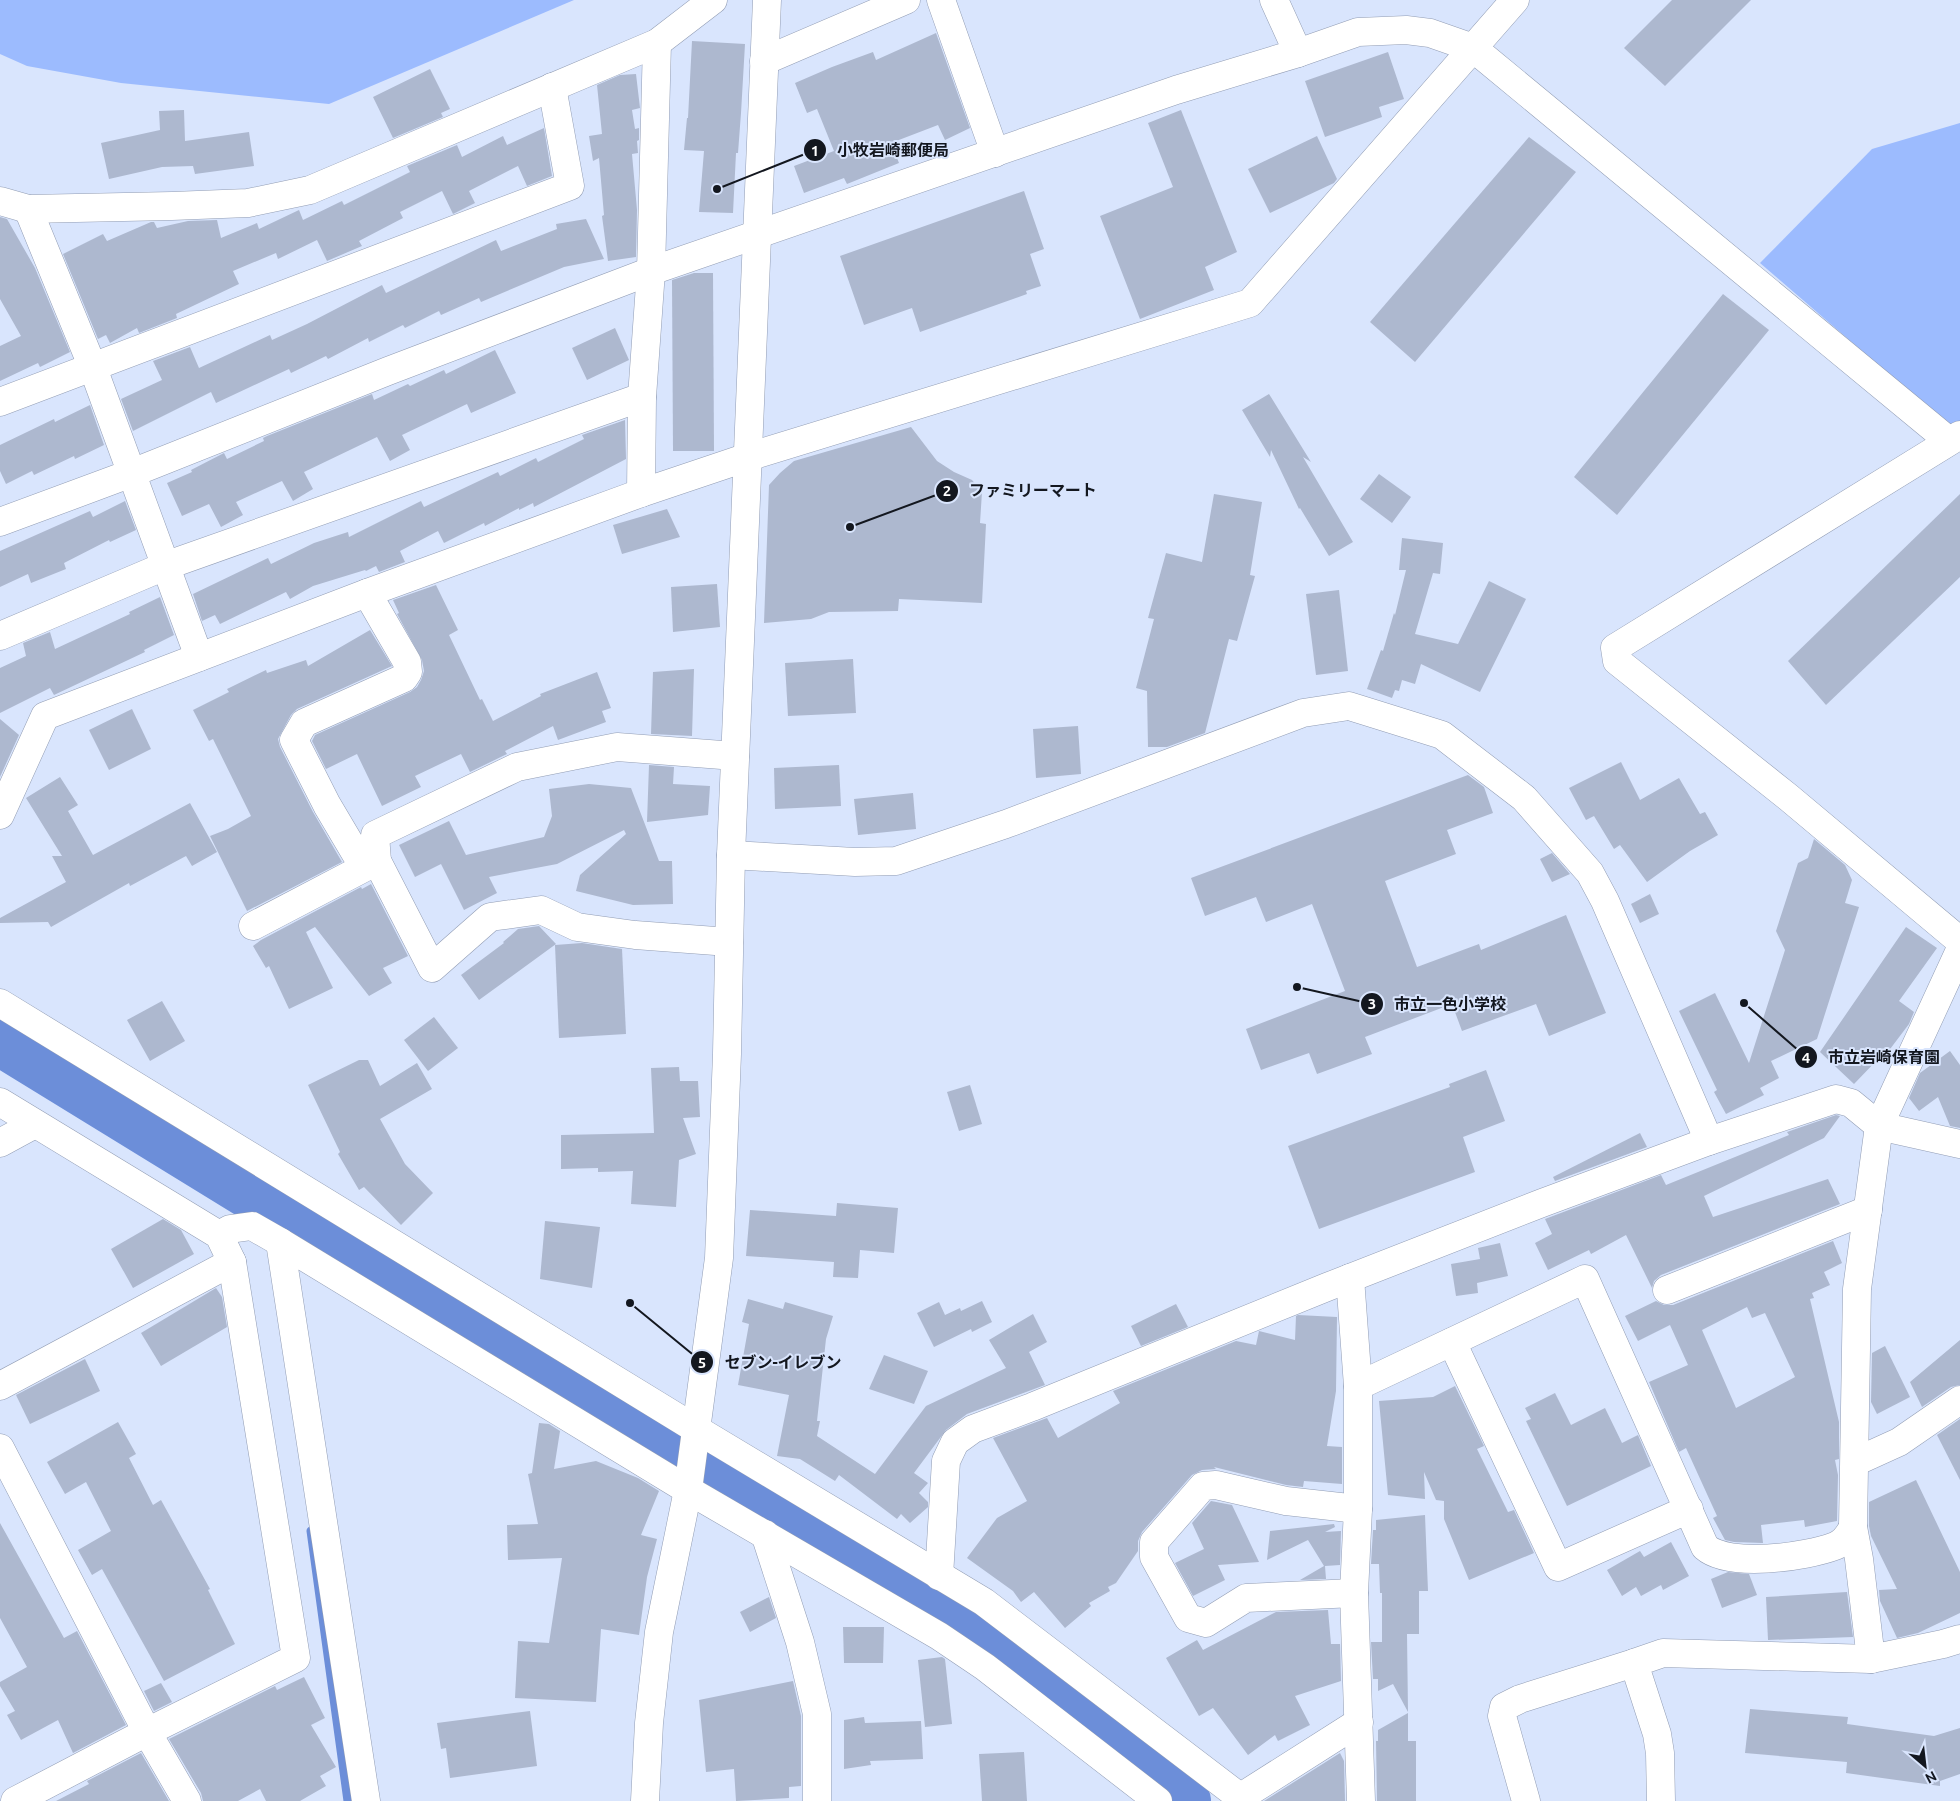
<svg xmlns="http://www.w3.org/2000/svg" width="1960" height="1801" font-family="Ubuntu,'Noto Sans JP',sans-serif">
<style>
.green{fill:#9cbbfe}
.lines{fill:none;stroke-linecap:round;stroke-linejoin:round}
.stream{stroke:#6c8ed9;stroke-width:9}
.river{stroke:#6c8ed9;stroke-width:50}
.building{fill:#adb8cf;fill-rule:evenodd}
.minor-casing{stroke:#929db4;stroke-width:29}
.minor{stroke:#fff;stroke-width:28}
.leader{fill:none;stroke:#13171f;stroke-width:2}
.callout-dot{fill:#13171f;stroke:#d9e5fd;stroke-width:2}
.mark-label{font-size:15px;text-anchor:middle;font-weight:bold;fill:#fff}
.callout-label{font-size:16px;text-anchor:middle;font-weight:bold;fill:#13171f;stroke:#d9e5fd;stroke-width:4;stroke-linejoin:round;paint-order:stroke}
</style>
<rect width="100%" height="100%" fill="#d9e5fd"/>
<g class="green">
<polygon points="0,0 574,0 329,104 121,83 27,66 0,54"/>
<polygon points="1960,123 1960,422 1951,428 1760,263 1872,149"/>
</g>
<g class="lines">
<g class="stream">
<polyline points="259,1199 264,1227"/>
<polyline points="311,1531 348,1801"/>
</g>
<polyline class="river" points="0,1041 987,1647 1071,1708 1186,1801"/>
</g>
<g class="building">
<polygon points="1672,0 1751,0 1665,86 1624,48"/>
<polygon points="936,33 970,128 945,140 938,125 891,143 899,163 847,184 844,178 804,193 794,166 834,151 817,109 807,113 795,83 832,67 873,52 876,60"/>
<polygon points="692,41 745,44 741,113 738,153 736,153 733,213 699,212 704,151 684,150 687,118 688,118"/>
<polygon points="1388,52 1404,99 1379,107 1382,117 1325,137 1305,81"/>
<polygon points="430,69 450,109 441,113 443,117 393,138 373,97"/>
<polygon points="636,74 640,108 632,110 635,129 639,128 639,140 637,141 638,153 632,154 637,210 636,257 608,261 602,216 604,215 599,158 593,161 589,136 602,134 597,85 620,75"/>
<polygon points="184,110 185,141 249,132 254,166 195,174 193,166 162,167 109,179 101,143 160,130 159,111"/>
<polygon points="1181,110 1237,252 1205,267 1214,290 1140,319 1100,216 1173,187 1148,123"/>
<polygon points="544,128 552,176 527,186 518,166 469,191 475,203 453,214 442,191 400,212 403,218 359,241 362,246 327,261 317,240 278,259 276,253 233,271 239,284 176,314 177,318 139,333 137,328 110,343 106,335 98,339 63,254 103,234 107,241 151,222 154,222 157,228 188,221 217,220 221,238 257,223 259,229 299,210 303,220 342,201 344,205 410,172 407,166 457,145 462,157 503,136 507,145"/>
<polygon points="1317,136 1337,179 1334,183 1270,213 1248,169"/>
<polygon points="1529,137 1576,172 1415,362 1370,322"/>
<polygon points="1024,191 1044,249 1030,254 1041,286 1026,291 1027,294 920,332 912,308 864,325 840,256"/>
<polygon points="0,217 7,219 35,268 70,352 40,367 38,363 0,381 0,346 21,336 0,299"/>
<polygon points="586,219 604,259 564,267 481,302 479,298 441,315 439,311 405,328 403,325 369,342 368,338 328,359 326,356 291,373 289,369 216,403 211,392 133,431 121,399 162,380 153,361 190,347 199,368 270,335 272,340 307,324 382,285 386,293 496,240 501,251 557,229 556,224"/>
<polygon points="694,273 713,273 714,451 673,451 672,280"/>
<polygon points="1723,294 1769,330 1617,515 1574,477"/>
<polygon points="615,328 629,360 587,380 572,348"/>
<polygon points="495,350 516,393 471,413 467,404 402,435 410,450 390,461 377,437 304,472 313,489 293,501 282,481 236,502 243,515 221,527 209,504 182,516 167,483 192,472 191,470 224,453 227,459 264,441 263,438 267,436 372,394 374,400 408,384 410,386 444,370 446,374"/>
<polygon points="1269,394 1311,462 1303,457 1353,542 1329,556 1300,508 1299,509 1271,450 1270,457 1242,410"/>
<polygon points="90,405 104,445 75,459 74,456 34,475 32,471 6,484 0,471 0,445 54,419 55,422"/>
<polygon points="625,420 626,459 534,507 533,503 519,510 519,508 485,526 484,523 444,543 438,531 400,551 405,562 379,572 376,566 366,571 365,570 313,586 290,599 286,592 220,624 215,615 202,621 193,594 268,558 271,564 314,543 348,532 349,537 421,501 424,507 498,472 500,476 536,458 538,462 584,439 582,435"/>
<polygon points="911,427 937,461 954,472 972,480 982,492 980,523 986,524 982,603 899,599 898,611 829,612 811,619 764,623 769,485 780,473 794,461"/>
<polygon points="1379,474 1411,497 1392,523 1360,499"/>
<polygon points="1214,494 1262,502 1250,575 1255,576 1237,641 1229,639 1205,733 1167,747 1148,747 1147,691 1136,688 1154,619 1148,618 1166,553 1202,562"/>
<polygon points="1960,494 1960,577 1826,705 1788,661"/>
<polygon points="125,501 136,530 110,542 109,540 64,563 66,569 31,583 28,574 0,587 0,551 90,511 93,517"/>
<polygon points="667,509 680,537 622,554 613,525"/>
<polygon points="1402,538 1443,543 1440,574 1433,573 1415,634 1458,644 1489,581 1526,599 1480,692 1421,664 1415,684 1402,680 1399,691 1395,690 1392,698 1367,689 1381,650 1383,651 1394,613 1395,615 1406,570 1399,570"/>
<polygon points="717,584 720,627 673,632 671,587"/>
<polygon points="436,585 458,630 449,635 480,700 482,699 493,721 541,696 540,694 597,672 611,708 602,711 606,722 558,740 553,726 505,751 507,754 470,772 461,754 415,776 421,787 382,806 357,754 326,769 312,741 315,735 410,692 417,687 421,680 424,671 422,660 397,614 399,613 393,600"/>
<polygon points="1339,590 1348,671 1316,675 1306,594"/>
<polygon points="160,597 174,635 144,650 145,652 54,695 50,688 0,713 0,668 26,656 23,643 50,632 55,649 130,614 129,612"/>
<polygon points="370,630 392,666 297,709 291,715 278,739 280,747 313,812 342,862 247,911 210,836 228,829 251,816 213,739 209,741 193,710 229,692 227,689 266,670 267,673 306,660 308,666"/>
<polygon points="853,659 856,713 788,716 785,663"/>
<polygon points="694,669 692,736 651,734 653,672"/>
<polygon points="132,709 151,749 109,770 89,730"/>
<polygon points="0,719 19,735 0,777"/>
<polygon points="1078,726 1081,774 1036,778 1033,729"/>
<polygon points="1621,762 1640,800 1679,778 1700,814 1705,812 1718,835 1690,851 1647,882 1620,845 1614,849 1594,816 1586,820 1569,788"/>
<polygon points="649,765 674,767 673,784 710,786 708,815 647,822"/>
<polygon points="839,765 841,806 775,809 774,768"/>
<polygon points="1468,775 1484,787 1493,813 1447,830 1456,854 1385,881 1417,967 1479,944 1481,950 1566,915 1606,1013 1549,1036 1536,1004 1462,1031 1452,1004 1365,1037 1372,1054 1317,1074 1309,1053 1261,1070 1246,1029 1345,991 1312,904 1266,922 1256,897 1205,916 1191,878"/>
<polygon points="60,777 78,805 68,811 93,855 190,803 217,852 192,866 186,856 130,886 129,883 51,927 48,922 0,923 0,918 66,882 52,856 62,856 26,798"/>
<polygon points="589,784 631,788 659,861 672,861 673,904 633,905 576,891 580,875 626,834 624,830 557,864 489,877 497,893 464,910 441,864 415,877 399,845 449,821 466,855 544,837 552,816 549,789"/>
<polygon points="913,793 916,829 858,835 854,799"/>
<polygon points="1814,839 1845,865 1852,880 1845,903 1859,907 1817,1039 1771,1061 1779,1078 1760,1088 1764,1095 1726,1114 1714,1092 1717,1090 1679,1011 1715,993 1749,1063 1785,950 1776,931 1798,863 1808,858"/>
<polygon points="1552,853 1570,874 1552,882 1540,859"/>
<polygon points="371,884 408,956 383,968 392,983 369,996 315,927 306,932 333,988 289,1009 269,966 266,968 253,946 261,940 361,887 362,889"/>
<polygon points="1650,894 1659,914 1640,923 1631,904"/>
<polygon points="539,926 556,944 479,1000 461,975 504,943 503,942 518,929"/>
<polygon points="1906,927 1937,948 1899,1001 1914,1012 1909,1024 1881,1061 1879,1058 1854,1084 1820,1052"/>
<polygon points="582,943 622,949 626,1034 559,1038 555,945"/>
<polygon points="162,1001 185,1041 150,1061 127,1020"/>
<polygon points="434,1017 458,1048 428,1071 404,1040"/>
<polygon points="1950,1051 1960,1065 1960,1128 1950,1126 1938,1097 1919,1111 1909,1098 1920,1073"/>
<polygon points="359,1060 368,1060 380,1086 417,1063 432,1089 380,1119 405,1164 433,1193 401,1225 364,1187 359,1190 338,1154 340,1152 308,1085"/>
<polygon points="679,1067 680,1081 698,1081 700,1117 683,1118 696,1154 679,1160 676,1207 631,1204 633,1171 598,1172 598,1168 561,1169 561,1135 654,1133 651,1068"/>
<polygon points="1486,1070 1505,1121 1463,1137 1475,1172 1319,1229 1288,1146 1450,1087 1449,1084"/>
<polygon points="970,1085 982,1124 959,1131 947,1092"/>
<polygon points="1836,1115 1840,1116 1824,1138 1704,1196 1713,1217 1828,1179 1840,1204 1661,1275 1654,1281 1652,1288 1626,1235 1591,1254 1589,1250 1548,1270 1535,1243 1552,1234 1545,1219 1661,1175 1666,1185 1789,1135 1787,1132"/>
<polygon points="1640,1133 1647,1147 1555,1181 1553,1177"/>
<polygon points="837,1203 898,1208 894,1253 860,1250 858,1278 833,1277 834,1262 746,1256 750,1210 836,1216"/>
<polygon points="163,1219 181,1230 194,1254 133,1288 111,1249"/>
<polygon points="545,1221 600,1227 592,1288 540,1279"/>
<path d="M1833,1241L1842,1263L1824,1272L1830,1285L1812,1293L1814,1298L1810,1299L1839,1422V1459L1835,1460L1838,1475L1837,1521L1805,1527L1804,1520L1761,1525L1763,1543L1734,1542L1725,1540L1713,1518L1717,1516L1686,1448L1679,1452L1649,1382L1688,1365L1670,1325L1638,1341L1625,1316L1656,1301L1664,1305H1673ZM1747,1307L1752,1318L1765,1313L1795,1377L1736,1408L1702,1330Z"/>
<polygon points="1500,1243 1508,1276 1477,1283 1478,1293 1456,1296 1451,1264 1480,1259 1478,1248"/>
<polygon points="216,1288 222,1297 227,1327 161,1366 141,1333"/>
<polygon points="748,1299 783,1309 785,1302 833,1316 826,1339 817,1421 820,1421 817,1436 875,1474 926,1406 1006,1368 989,1340 1033,1314 1047,1342 1029,1352 1045,1385 967,1414 946,1430 914,1473 928,1483 919,1493 928,1502 928,1507 910,1523 901,1514 897,1519 839,1475 835,1481 800,1459 777,1456 789,1395 738,1385 749,1324 742,1322"/>
<polygon points="982,1301 992,1322 972,1332 971,1329 934,1347 917,1313 939,1302 945,1315 960,1308 961,1311"/>
<polygon points="1176,1304 1188,1327 1141,1346 1131,1326"/>
<polygon points="1298,1315 1337,1317 1336,1391 1327,1446 1342,1447 1342,1484 1304,1481 1303,1487 1286,1485 1214,1467 1216,1469 1202,1470 1192,1475 1142,1532 1138,1541 1138,1551 1116,1583 1108,1587 1110,1591 1089,1603 1091,1606 1065,1628 1034,1592 1021,1602 1013,1591 967,1558 997,1518 1027,1501 993,1438 1047,1418 1058,1438 1120,1403 1113,1391 1236,1341 1256,1345 1259,1331 1295,1340 1296,1316"/>
<polygon points="1960,1340 1960,1385 1951,1387 1922,1407 1910,1382"/>
<polygon points="1885,1346 1910,1397 1877,1414 1871,1402 1872,1353"/>
<polygon points="884,1355 928,1371 914,1404 869,1389"/>
<polygon points="85,1359 100,1391 30,1424 16,1395"/>
<polygon points="1455,1386 1484,1446 1477,1449 1508,1512 1514,1510 1534,1553 1469,1580 1444,1519 1444,1501 1436,1500 1424,1472 1425,1499 1388,1495 1379,1401 1433,1397"/>
<polygon points="1555,1393 1571,1425 1605,1408 1622,1443 1638,1435 1651,1466 1567,1506 1526,1421 1531,1419 1525,1408"/>
<polygon points="1960,1419 1960,1480 1937,1435"/>
<polygon points="118,1422 136,1454 129,1458 153,1505 161,1500 210,1589 208,1590 235,1644 164,1681 102,1569 92,1575 78,1550 111,1531 86,1482 65,1494 47,1462"/>
<polygon points="539,1423 549,1424 560,1431 554,1469 596,1461 638,1478 659,1491 641,1535 657,1539 647,1577 639,1635 601,1629 596,1702 515,1698 518,1641 549,1643 562,1558 508,1560 507,1525 538,1524 528,1474 532,1473"/>
<polygon points="1916,1480 1960,1572 1960,1613 1918,1633 1897,1638 1880,1601 1879,1590 1897,1589 1871,1536 1869,1526 1869,1502"/>
<polygon points="1211,1501 1232,1505 1259,1562 1218,1565 1225,1580 1193,1596 1175,1563 1204,1549 1192,1523"/>
<polygon points="1425,1515 1428,1591 1419,1591 1419,1634 1407,1634 1408,1712 1393,1684 1378,1691 1378,1679 1373,1679 1371,1642 1382,1642 1382,1593 1380,1593 1379,1564 1371,1564 1373,1530 1376,1530 1376,1520"/>
<polygon points="0,1523 64,1638 77,1631 126,1725 73,1753 58,1720 21,1740 7,1715 15,1711 0,1686 0,1682 27,1667 0,1618"/>
<polygon points="1334,1524 1335,1527 1325,1532 1341,1531 1340,1565 1325,1566 1326,1579 1300,1580 1324,1566 1308,1540 1267,1560 1270,1531"/>
<polygon points="1671,1542 1689,1576 1663,1590 1661,1585 1641,1596 1636,1587 1622,1596 1607,1570 1640,1551 1644,1557"/>
<polygon points="1728,1572 1749,1574 1757,1595 1722,1608 1711,1579"/>
<polygon points="1847,1592 1853,1637 1768,1640 1766,1597"/>
<polygon points="769,1597 776,1618 750,1632 740,1612"/>
<polygon points="1328,1610 1331,1644 1340,1644 1341,1681 1295,1696 1310,1725 1278,1741 1275,1735 1248,1755 1213,1708 1199,1716 1166,1658 1197,1640 1203,1650 1276,1612"/>
<polygon points="843,1627 884,1627 883,1663 844,1663"/>
<polygon points="942,1657 945,1659 952,1724 925,1727 918,1660"/>
<polygon points="304,1677 325,1718 311,1725 336,1767 320,1776 326,1786 300,1801 266,1801 260,1789 238,1801 203,1801 201,1793 169,1739 275,1686 277,1690"/>
<polygon points="793,1681 801,1716 801,1786 789,1787 789,1798 736,1801 734,1769 706,1772 699,1700"/>
<polygon points="161,1683 172,1702 154,1711 144,1691"/>
<polygon points="1750,1709 1848,1717 1847,1724 1934,1736 1960,1728 1960,1774 1940,1781 1940,1786 1846,1773 1847,1762 1745,1753"/>
<polygon points="530,1711 537,1766 450,1778 446,1748 441,1749 437,1723"/>
<polygon points="1408,1713 1408,1741 1416,1741 1416,1801 1377,1801 1376,1741 1378,1741 1378,1730"/>
<polygon points="864,1717 865,1723 921,1721 923,1759 870,1761 871,1765 844,1769 844,1720"/>
<polygon points="1024,1752 1027,1801 982,1801 979,1754"/>
<polygon points="141,1753 169,1801 56,1801 89,1784 87,1781"/>
<polygon points="1340,1753 1344,1761 1345,1801 1264,1801"/>
</g>
<g class="lines">
<g class="minor-casing">
<g id="minor">
<polyline points="941,0 995,153"/>
<polyline points="1274,0 1298,53"/>
<polyline points="657,43 651,271 642,397 641,493 748,457 1250,303 1515,0"/>
<polyline points="764,61 906,0"/>
<polyline points="0,201 28,209 172,206 248,203 310,190 657,43 713,0"/>
<polyline points="28,209 93,368 199,657"/>
<polyline points="0,402 570,186 552,87"/>
<polyline points="1960,435 1615,648 1617,661 1788,797 1960,941"/>
<polyline points="0,522 132,473 388,371 651,271 1176,90 1298,53 1358,32 1406,30 1430,33 1473,48 1949,441"/>
<polyline points="367,593 407,662 408,672 404,678 304,723 294,740 327,805 356,854 377,861"/>
<polyline points="0,636 165,566 642,397"/>
<polyline points="0,815 45,716 367,593 641,493"/>
<polyline points="731,855 855,862 896,861 1006,824 1303,713 1349,706 1442,735 1524,798 1590,873 1605,901 1709,1141"/>
<polyline points="253,926 377,861"/>
<polyline points="729,942 635,935 577,927 541,910 490,917 432,968 377,861 375,835 517,767 617,747 735,756"/>
<polyline points="0,1003 696,1429 984,1602 1245,1801"/>
<polyline points="0,1102 219,1235 232,1262 296,1658 147,1732 15,1801"/>
<polyline points="0,1143 35,1124"/>
<polyline points="219,1235 230,1229 252,1226 280,1242"/>
<polyline points="1350,1278 1358,1386 1358,1509 1354,1593 1361,1801"/>
<polyline points="1667,1290 1868,1210"/>
<polyline points="1452,1342 1558,1567 1689,1509"/>
<polyline points="0,1386 232,1262"/>
<path d="M1358,1386L1585,1279L1705,1547C1729,1568 1806,1557 1835,1546C1843,1543 1849,1535 1853,1527"/>
<polyline points="0,1448 147,1732 187,1801"/>
<polyline points="1855,1462 1899,1442 1960,1400"/>
<polyline points="765,1534 800,1642 817,1714 817,1801"/>
<polyline points="939,1576 946,1461 955,1442 973,1429 1032,1407 1327,1287 1542,1203 1709,1141 1836,1099 1851,1103 1879,1126 1960,1144"/>
<polyline points="1354,1593 1246,1598 1206,1623 1188,1618 1154,1557 1154,1542 1203,1486 1216,1485 1286,1501 1358,1509"/>
<polyline points="1871,1659 1859,1559 1853,1527 1857,1289 1879,1126 1960,950"/>
<polyline points="1241,1797 1359,1722"/>
<polyline points="366,1801 280,1242 688,1490 939,1636 985,1667 1158,1801"/>
<polyline points="645,1801 649,1723 659,1632 688,1490 719,1258 727,1054 731,855 767,0"/>
<polyline points="1526,1801 1502,1716 1504,1707 1520,1699 1634,1663"/>
<polyline points="1661,1801 1660,1753 1657,1734 1634,1663 1663,1653 1871,1659 1943,1644 1960,1639"/>
</g>
</g>
<use href="#minor" class="minor"/>
</g>
<path class="leader" d="M717 189L815 150M850 527L947 491M1297 987L1372 1004M1744 1003L1806 1057M630 1303L702 1362"/>
<g class="callout-dot">
<circle cx="717" cy="189" r="5"/>
<circle cx="850" cy="527" r="5"/>
<circle cx="1297" cy="987" r="5"/>
<circle cx="1744" cy="1003" r="5"/>
<circle cx="630" cy="1303" r="5"/>
<circle cx="815" cy="150" r="12"/>
<circle cx="947" cy="491" r="12"/>
<circle cx="1372" cy="1004" r="12"/>
<circle cx="1806" cy="1057" r="12"/>
<circle cx="702" cy="1362" r="12"/>
</g>
<g class="mark-label">
<text x="815" y="156">1</text>
<text x="947" y="496">2</text>
<text x="1372" y="1009">3</text>
<text x="1806" y="1063">4</text>
<text x="702" y="1368">5</text>
</g>
<g class="callout-label">
<text x="893" y="156">小牧岩崎郵便局</text>
<text x="1033" y="496">ファミリーマート</text>
<text x="1450" y="1010">市立一色小学校</text>
<text x="1884" y="1063">市立岩崎保育園</text>
<text x="783" y="1368">セブン-イレブン</text>
</g>
<g transform="translate(1925 1766) rotate(152)" stroke="#d9e5fd" stroke-width="4" paint-order="stroke">
<path d="M0-4L9 19L0 12L-9 19Z" fill="#13171f"/>
<text y="-8" font-size="14" font-weight="bold" text-anchor="middle" fill="#13171f">N</text>
</g>
</svg>
